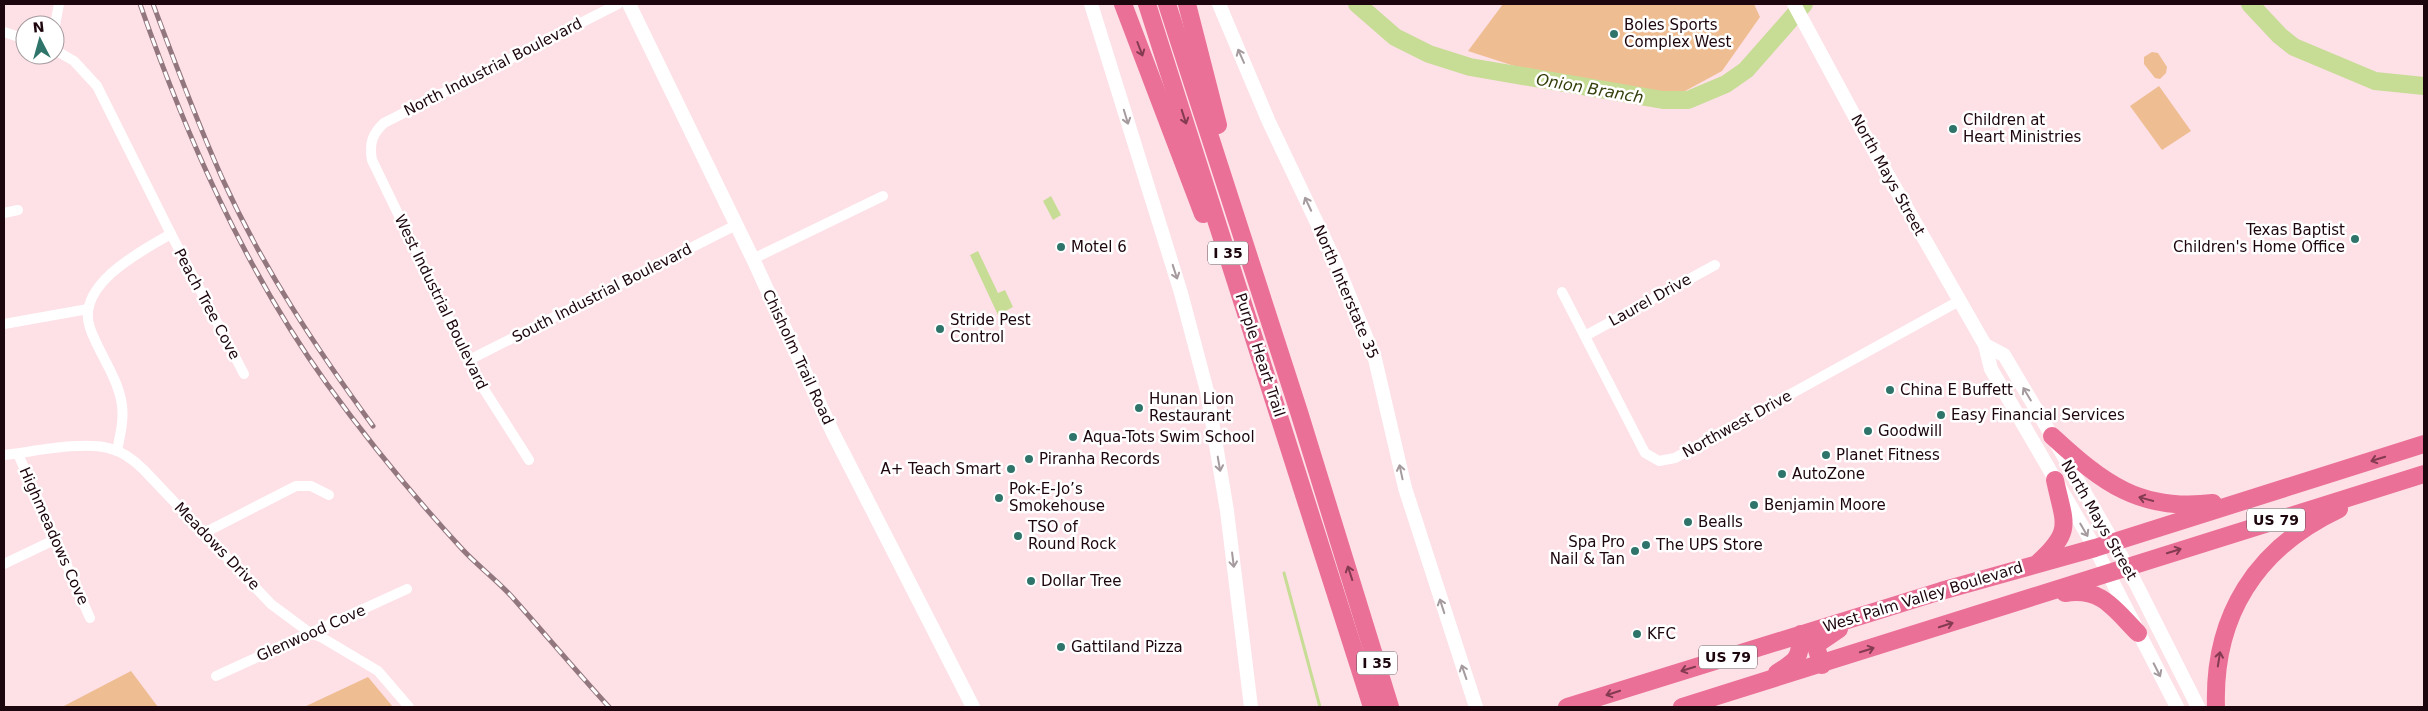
<svg xmlns="http://www.w3.org/2000/svg" width="2428" height="711" font-family="'DejaVu Sans',sans-serif">
<style>
.green{fill:#efbd92}
.water{fill:#c7dc95}
.lines{fill:none;stroke-linecap:round;stroke-linejoin:round}
.stream{stroke:#c7dc95;stroke-width:3}
.river{stroke:#c7dc95;stroke-width:18}
.street{stroke:#fff;stroke-width:10}
.secondary{stroke:#fff;stroke-width:14}
.highway{stroke:#eb7097;stroke-width:18}
.rail-casing{stroke:#92777e;stroke-width:5}
.rail{stroke:#fff;stroke-width:3;stroke-dasharray:9;stroke-linecap:butt}
.oneway{stroke:#843b52}
.oneway2{stroke:#a59b9f}
.poi-dot{fill:#2f746a;stroke:#fff;stroke-width:2}
.labels{text-anchor:middle;stroke-width:5;stroke-linejoin:round;paint-order:stroke}
.shield{fill:#fff;stroke:#615156;stroke-width:1}
.shield-label{font-size:14px;font-weight:bold;fill:#1d060e}
.poi-label{font-size:15px;fill:#1d060e;stroke:#fff;text-anchor:start}
.street-label{font-size:15px;fill:#1d060e;stroke:#fff}
.water-label{font-size:16px;font-style:italic;fill:#333f0a;stroke:#fff}
</style>
<rect width="100%" height="100%" fill="#fee0e7"/>
<g class="green">
<polygon points="1503,4 1754,4 1760,17 1722,71 1674,97 1629,94 1542,75 1468,51"/>
<polygon points="2152,52 2158,53 2167,67 2166,73 2160,79 2155,78 2144,64 2144,57"/>
<polygon points="2159,86 2191,131 2162,150 2130,106"/>
<polygon points="131,671 158,707 62,707"/>
<polygon points="368,677 393,707 304,707"/>
</g>
<g class="water">
<polygon points="1051,196 1061,215 1053,220 1043,201"/>
<polygon points="978,251 998,293 1005,290 1013,307 998,315 970,255"/>
</g>
<g class="lines">
<polyline class="stream" points="1284,573 1320,707"/>
<g class="river">
<polyline points="1357,4 1395,37 1429,54 1470,67 1663,100 1688,100 1726,84 1746,70 1804,4"/>
<polyline points="2250,4 2280,36 2294,47 2375,81 2424,86"/>
</g>
<g class="street">
<polyline points="55,25 59,4"/>
<polyline points="4,32 25,39"/>
<polyline points="55,50 74,61 97,86 171,234 244,374"/>
<polyline points="4,213 18,210"/>
<polyline points="753,259 883,196"/>
<polyline points="1562,292 1645,453 1659,461 1675,458 1959,301"/>
<polyline points="4,324 88,309"/>
<polyline points="1585,336 1715,265"/>
<polyline points="469,360 736,225"/>
<path d="M117,451C120,435 124,421 122,405C118,377 99,354 90,328C75,285 141,251 171,234"/>
<polyline points="18,454 90,618"/>
<path d="M4,455C32,452 81,441 108,448C122,451 134,460 144,470L271,604L310,633L321,637L378,671L409,707"/>
<path d="M529,460L480,383L372,160C369,144 372,134 384,123L618,4"/>
<polyline points="204,533 296,486 311,486 329,495"/>
<polyline points="4,564 54,540"/>
<polyline points="216,676 407,589"/>
</g>
<g class="secondary">
<polyline points="629,4 753,259 833,433 973,707"/>
<polyline points="1091,4 1181,293 1207,391 1227,511 1251,707"/>
<polyline points="1219,4 1269,122 1336,263 1375,359 1405,488 1476,707"/>
<polyline points="1794,4 1861,128 1985,345 1991,369 2095,548 2177,707"/>
<polyline points="1985,345 2004,355 2052,436 2127,566 2198,707"/>
</g>
<g class="highway">
<polyline points="1123,4 1203,214"/>
<polyline points="1147,4 1372,707"/>
<polyline points="1167,4 1299,412 1390,707"/>
<polyline points="1187,4 1218,125"/>
<path d="M2052,436C2103,483 2140,512 2213,503"/>
<path d="M2039,562C2074,530 2064,523 2055,480"/>
<path d="M2065,593C2102,587 2114,609 2138,633"/>
<polyline points="1822,665 1817,650 1817,644 1839,629"/>
<path d="M1777,673C1798,660 1800,658 1801,634"/>
<polyline points="1567,707 1941,591 2095,548 2424,444"/>
<polyline points="1682,707 2424,474"/>
<path d="M2216,707C2213,616 2256,548 2339,509"/>
</g>
<g class="rail-casing">
<g id="rail">
<path d="M140,4C187,138 244,268 327,384C369,442 415,498 463,550C479,567 498,581 513,598C545,634 576,671 609,707"/>
<path d="M153,4C175,63 197,122 223,180C263,268 316,348 373,426"/>
</g>
</g>
<use href="#rail" class="rail"/>
</g>
<defs><path id="oneway-shaft" d="M-6 0H5M1.5-3L5.5 0L1.5 3" fill="none" stroke-width="1.6" stroke-linecap="round" stroke-linejoin="round" transform="scale(1.25)"/></defs>
<g class="oneway">
<use href="#oneway-shaft" transform="translate(1140 49) rotate(69)"/>
<use href="#oneway-shaft" transform="translate(1184 117) rotate(72)"/>
<use href="#oneway-shaft" transform="translate(2378 459) rotate(163)"/>
<use href="#oneway-shaft" transform="translate(2146 499) rotate(-165)"/>
<use href="#oneway-shaft" transform="translate(2174 551) rotate(-17)"/>
<use href="#oneway-shaft" transform="translate(1350 573) rotate(-108)"/>
<use href="#oneway-shaft" transform="translate(1946 625) rotate(-18)"/>
<use href="#oneway-shaft" transform="translate(1867 650) rotate(-17)"/>
<use href="#oneway-shaft" transform="translate(2219 659) rotate(-81)"/>
<use href="#oneway-shaft" transform="translate(1688 669) rotate(163)"/>
<use href="#oneway-shaft" transform="translate(1613 693) rotate(162)"/>
</g>
<g class="oneway2">
<use href="#oneway-shaft" transform="translate(1241 56) rotate(-114)"/>
<use href="#oneway-shaft" transform="translate(1126 117) rotate(73)"/>
<use href="#oneway-shaft" transform="translate(1308 204) rotate(-115)"/>
<use href="#oneway-shaft" transform="translate(1175 272) rotate(72)"/>
<use href="#oneway-shaft" transform="translate(2027 394) rotate(-121)"/>
<use href="#oneway-shaft" transform="translate(1219 464) rotate(80)"/>
<use href="#oneway-shaft" transform="translate(1401 472) rotate(-102)"/>
<use href="#oneway-shaft" transform="translate(2084 530) rotate(60)"/>
<use href="#oneway-shaft" transform="translate(1233 560) rotate(83)"/>
<use href="#oneway-shaft" transform="translate(1442 606) rotate(-108)"/>
<use href="#oneway-shaft" transform="translate(2157 670) rotate(63)"/>
<use href="#oneway-shaft" transform="translate(1464 672) rotate(-109)"/>
</g>
<g class="poi-dot">
<circle cx="1614" cy="34" r="5"/>
<circle cx="1953" cy="129" r="5"/>
<circle cx="2355" cy="239" r="5"/>
<circle cx="1061" cy="247" r="5"/>
<circle cx="940" cy="329" r="5"/>
<circle cx="1890" cy="390" r="5"/>
<circle cx="1139" cy="408" r="5"/>
<circle cx="1941" cy="415" r="5"/>
<circle cx="1868" cy="431" r="5"/>
<circle cx="1073" cy="437" r="5"/>
<circle cx="1826" cy="455" r="5"/>
<circle cx="1029" cy="459" r="5"/>
<circle cx="1011" cy="469" r="5"/>
<circle cx="1782" cy="474" r="5"/>
<circle cx="999" cy="498" r="5"/>
<circle cx="1754" cy="505" r="5"/>
<circle cx="1688" cy="522" r="5"/>
<circle cx="1018" cy="536" r="5"/>
<circle cx="1646" cy="545" r="5"/>
<circle cx="1635" cy="551" r="5"/>
<circle cx="1031" cy="581" r="5"/>
<circle cx="1637" cy="634" r="5"/>
<circle cx="1061" cy="647" r="5"/>
</g>
<g class="labels">
<g class="shield">
<rect x="1208" y="241.5" width="40" height="23" rx="4"/>
<rect x="2247" y="508.5" width="58" height="23" rx="4"/>
<rect x="1699" y="645.5" width="58" height="23" rx="4"/>
<rect x="1357" y="651.5" width="40" height="23" rx="4"/>
</g>
<g class="shield-label">
<text x="1228" y="258">I 35</text>
<text x="2276" y="525">US 79</text>
<text x="1728" y="662">US 79</text>
<text x="1377" y="668">I 35</text>
</g>
<g class="poi-label">
<text x="1624" y="30">Boles Sports<tspan x="1624" dy="17">Complex West</tspan></text>
<text x="1963" y="125">Children at<tspan x="1963" dy="17">Heart Ministries</tspan></text>
<text x="2345" y="235" text-anchor="end">Texas Baptist<tspan x="2345" dy="17">Children's Home Office</tspan></text>
<text x="1071" y="252">Motel 6</text>
<text x="950" y="325">Stride Pest<tspan x="950" dy="17">Control</tspan></text>
<text x="1900" y="395">China E Buffett</text>
<text x="1149" y="404">Hunan Lion<tspan x="1149" dy="17">Restaurant</tspan></text>
<text x="1951" y="420">Easy Financial Services</text>
<text x="1878" y="436">Goodwill</text>
<text x="1083" y="442">Aqua-Tots Swim School</text>
<text x="1836" y="460">Planet Fitness</text>
<text x="1039" y="464">Piranha Records</text>
<text x="1001" y="474" text-anchor="end">A+ Teach Smart</text>
<text x="1792" y="479">AutoZone</text>
<text x="1009" y="494">Pok-E-Jo’s<tspan x="1009" dy="17">Smokehouse</tspan></text>
<text x="1764" y="510">Benjamin Moore</text>
<text x="1698" y="527">Bealls</text>
<text x="1028" y="532">TSO of<tspan x="1028" dy="17">Round Rock</tspan></text>
<text x="1625" y="547" text-anchor="end">Spa Pro<tspan x="1625" dy="17">Nail &amp; Tan</tspan></text>
<text x="1656" y="550">The UPS Store</text>
<text x="1041" y="586">Dollar Tree</text>
<text x="1647" y="639">KFC</text>
<text x="1071" y="652">Gattiland Pizza</text>
</g>
<g class="street-label">
<text transform="translate(493 67) rotate(-27)" y="5">North Industrial Boulevard</text>
<text transform="translate(1888 175) rotate(61)" y="5">North Mays Street</text>
<text transform="translate(1346 292) rotate(67)" y="5">North Interstate 35</text>
<text transform="translate(602 293) rotate(-27)" y="5">South Industrial Boulevard</text>
<text transform="translate(1650 300) rotate(-29)" y="5">Laurel Drive</text>
<text transform="translate(441 302) rotate(64)" y="5">West Industrial Boulevard</text>
<text transform="translate(207 304) rotate(62)" y="5">Peach Tree Cove</text>
<text transform="translate(1260 355) rotate(72)" y="5">Purple Heart Trail</text>
<text transform="translate(798 357) rotate(65)" y="5">Chisholm Trail Road</text>
<text transform="translate(1737 424) rotate(-29)" y="5">Northwest Drive</text>
<text transform="translate(2099 520) rotate(60)" y="5">North Mays Street</text>
<text transform="translate(54 536) rotate(66)" y="5">Highmeadows Cove</text>
<text transform="translate(217 546) rotate(46)" y="5">Meadows Drive</text>
<text transform="translate(1923 597) rotate(-17)" y="5">West Palm Valley Boulevard</text>
<text transform="translate(311 633) rotate(-24)" y="5">Glenwood Cove</text>
</g>
<g class="water-label">
<text transform="translate(1590 88) rotate(10)" y="6">Onion Branch</text>
</g>
</g>
<rect width="2428" height="711" fill="none" stroke="#1d060e" stroke-width="10"/>
<g transform="translate(40 40) rotate(354)"><circle r="24" fill="#ffffff" stroke="#a59b9f"/>
<path d="M0-4L9 19L0 12L-9 19Z" fill="#2f746a"/>
<text y="-8" font-size="14" font-weight="bold" text-anchor="middle" fill="#1d060e">N</text>
</g>
</svg>
